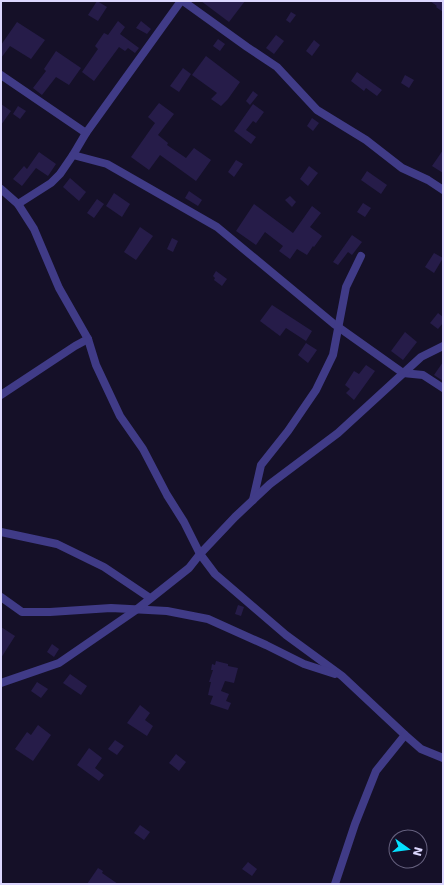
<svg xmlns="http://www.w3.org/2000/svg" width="444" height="885" font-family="'DejaVu Sans',sans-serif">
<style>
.building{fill:#261c49}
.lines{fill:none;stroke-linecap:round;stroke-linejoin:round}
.minor{stroke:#403b87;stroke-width:8}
</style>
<rect width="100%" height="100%" fill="#151028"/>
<g class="building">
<polygon points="97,1 107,7 98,21 88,15"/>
<polygon points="201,1 245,1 229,22"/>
<polygon points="430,1 443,1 443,12 436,7 437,6"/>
<polygon points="291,12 296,15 290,23 286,20"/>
<polygon points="118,21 125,27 120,34 139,48 135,53 128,48 125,51 119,47 94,81 82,72 98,49 95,46 104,33 108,35"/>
<polygon points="141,21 151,29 147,34 136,28"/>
<polygon points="17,22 45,40 31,59 10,46 1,58 1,45"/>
<polygon points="276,35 284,41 274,54 266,48"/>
<polygon points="218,39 225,44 220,51 213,46"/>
<polygon points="314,40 320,45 312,56 306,51"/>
<polygon points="56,51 81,68 69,85 56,77 42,95 33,88 46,71 44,69"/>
<polygon points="206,56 240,82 228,99 221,106 211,99 217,93 192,75"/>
<polygon points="183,68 191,74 179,92 170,86"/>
<polygon points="357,72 382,90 377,96 366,88 364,91 351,81"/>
<polygon points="405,75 414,80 409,88 401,83"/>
<polygon points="253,91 258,95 250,105 246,101"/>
<polygon points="159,103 174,114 158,135 168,143 167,145 186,158 194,148 211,160 196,181 160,155 149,170 131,157 155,123 148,117"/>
<polygon points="1,104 11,111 1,125"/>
<polygon points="253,104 264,112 256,123 253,121 246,130 256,137 251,144 234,131"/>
<polygon points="18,106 26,111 20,119 13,114"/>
<polygon points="312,118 319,123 313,131 307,126"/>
<polygon points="443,150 443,173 432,166"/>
<polygon points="39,152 56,164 48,176 36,168 22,186 13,179 24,166 27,169"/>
<polygon points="236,160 243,164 234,177 228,172"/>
<polygon points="309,166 318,173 308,186 300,179"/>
<polygon points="367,171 387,185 381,194 361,180"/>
<polygon points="70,178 86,192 79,201 63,187"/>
<polygon points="189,191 202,200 198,206 185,198"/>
<polygon points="114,193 130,204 122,217 106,206"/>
<polygon points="290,196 296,202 292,207 285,200"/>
<polygon points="97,199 104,204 94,218 87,213"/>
<polygon points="363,203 371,208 365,217 357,212"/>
<polygon points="254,204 293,233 312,206 321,213 310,227 322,236 314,247 313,246 307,255 297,249 290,259 279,251 283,246 265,232 256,245 236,231"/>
<polygon points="140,227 153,236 136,260 124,252"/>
<polygon points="352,235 362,242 352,255 348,252 338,265 333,262"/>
<polygon points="172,238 178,241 173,252 167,249"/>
<polygon points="434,253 443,258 434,273 425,267"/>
<polygon points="216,271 227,279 222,286 214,280 215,278 213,276"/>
<polygon points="272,305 312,331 306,341 286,328 280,336 260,321"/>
<polygon points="438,313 443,317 443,323 438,329 430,323"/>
<polygon points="405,332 417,342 403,360 391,351"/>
<polygon points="306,343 317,350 308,363 298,355"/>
<polygon points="443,362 443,381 434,375"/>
<polygon points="366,365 375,371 354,400 346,393 350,389 345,385 354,371 359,374"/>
<polygon points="238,605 244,607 241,616 235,614"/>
<polygon points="1,627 15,636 1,658"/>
<polygon points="52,644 59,649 54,657 47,652"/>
<polygon points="216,661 228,664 228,666 238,668 234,683 225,681 221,691 229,694 226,701 231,703 228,710 210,704 213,696 208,695 211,682 209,682 213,670 211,670 212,664 215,665"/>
<polygon points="70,674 87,686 81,695 63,683"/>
<polygon points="37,682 48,689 41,698 31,691"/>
<polygon points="140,705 150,713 145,720 153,726 147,736 127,723"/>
<polygon points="38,725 51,735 33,761 15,749 27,732 31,735"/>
<polygon points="115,740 124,746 117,755 108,749"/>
<polygon points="89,748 102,758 95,768 104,775 99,781 77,765"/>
<polygon points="176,754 186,762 179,771 169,763"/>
<polygon points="140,825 150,832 144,840 134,833"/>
<polygon points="248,862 257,869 252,876 242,869"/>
<polygon points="98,868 103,871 102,873 118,884 87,884"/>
</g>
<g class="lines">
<g class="minor">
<polyline points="183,1 247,47 277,67 317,110 366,140 402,168 428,180 443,190"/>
<polyline points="1,75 86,133"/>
<polyline points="73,155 86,133 181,1"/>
<polyline points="1,189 18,204 34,229 59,288 88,339 96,365 120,416 143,449 167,495 184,522 200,554 215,574 286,635 342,676 405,735 421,749 443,758"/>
<polyline points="18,204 51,183 60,174 73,155 107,164 217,227 334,324 403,373 423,375 443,388"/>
<polyline points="1,395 75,346 88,339"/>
<polyline points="253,500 261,465 288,431 316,390 333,355 346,287 361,256"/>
<polyline points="1,532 57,544 104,567 150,598"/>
<polyline points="1,597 22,612 50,612 111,608 167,611 208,619 266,645 304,664 335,674"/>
<polyline points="1,683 59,663 136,610 189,568 200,554 235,517 270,484 338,433 421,357 443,346"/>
<polyline points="335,884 355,824 376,771 405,735"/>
</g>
</g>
<rect width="444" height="885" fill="none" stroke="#dcd7ff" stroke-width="4"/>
<g transform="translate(408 849) rotate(104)"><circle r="19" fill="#151028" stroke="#65607e"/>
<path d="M0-3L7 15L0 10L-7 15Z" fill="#04e0fe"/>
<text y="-6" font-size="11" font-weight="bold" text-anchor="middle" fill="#dcd7ff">N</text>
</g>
</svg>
